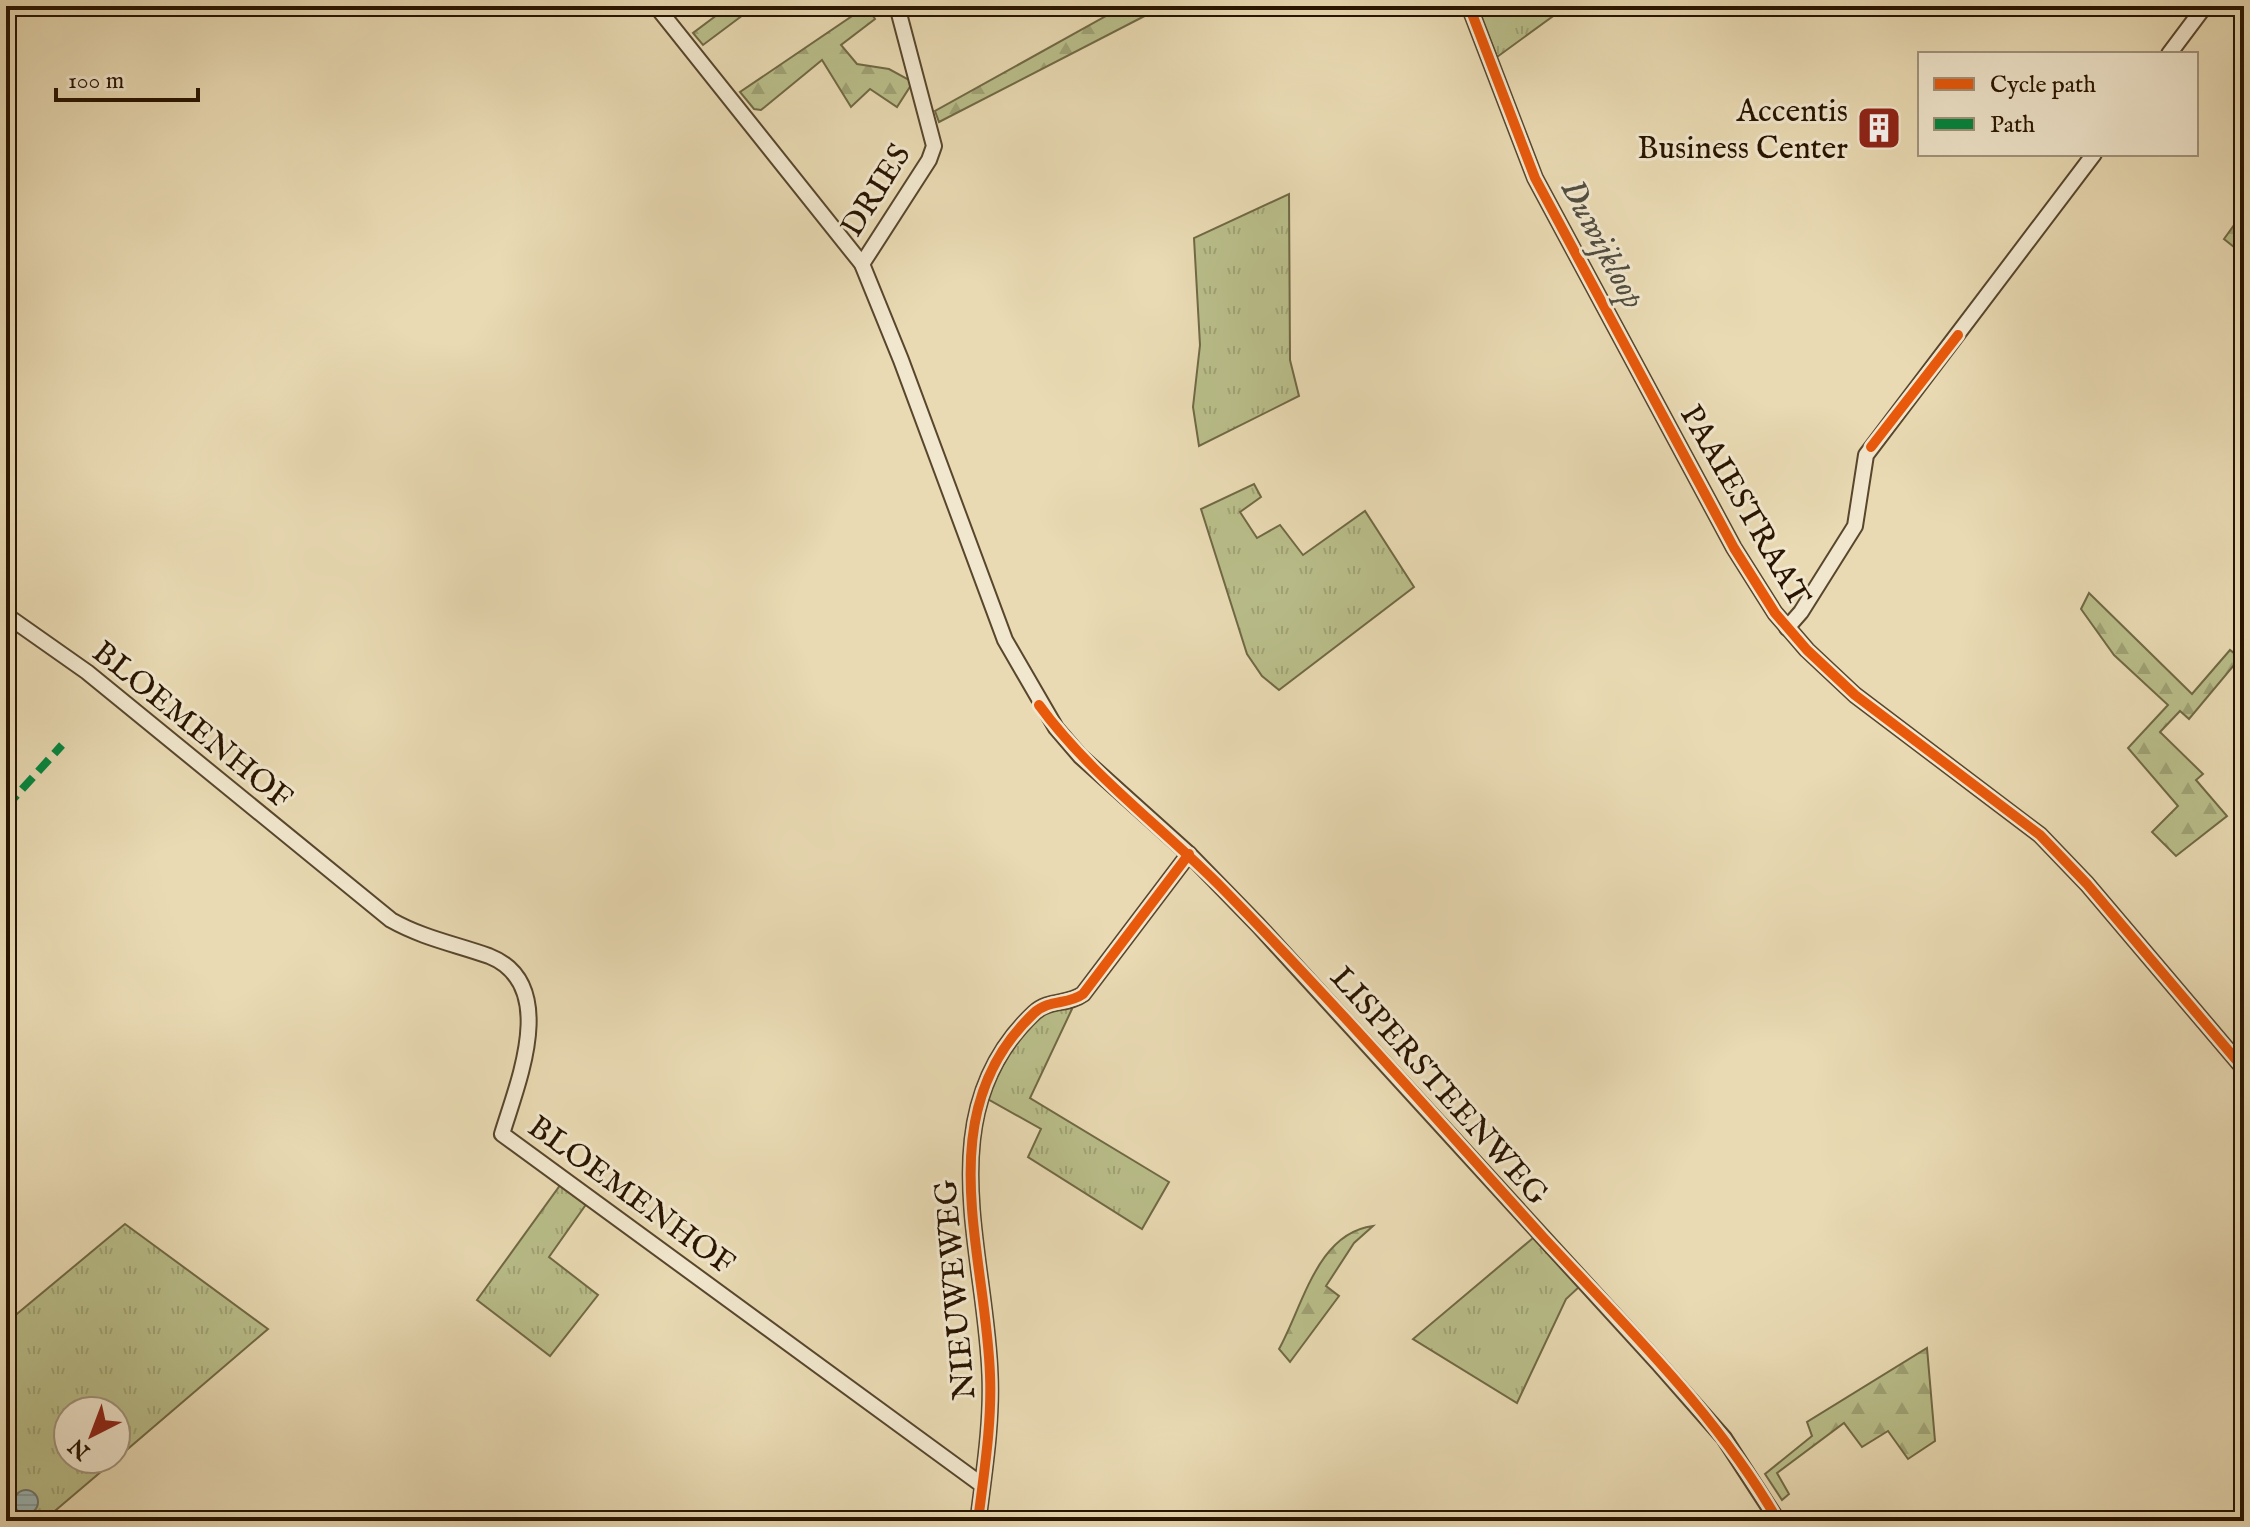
<svg xmlns="http://www.w3.org/2000/svg" width="2250" height="1527" font-family="'IM FELL English',serif">
<style>
.grass{fill:url(#grass-tufts);stroke:#706945;stroke-width:2}
.forest{fill:url(#forest-firs);stroke:#706945;stroke-width:2}
.water{fill:url(#water-rules);stroke:#6e766e;stroke-width:2}
.lines{fill:none;stroke-linecap:round;stroke-linejoin:round}
.stream{stroke:#6e766e;stroke-width:3}
.minor-casing{stroke:#58462d;stroke-width:18}
.minor{stroke:#f1e7ce;stroke-width:14}
.quiet{stroke:#00873e;stroke-width:8;stroke-dasharray:16 8;stroke-linecap:butt}
.cycleway-casing{stroke:#f1e7ce;stroke-width:15}
.cycleway{stroke:#e8590c;stroke-width:10}
.labels{text-anchor:middle;stroke-width:6;stroke-linejoin:round;paint-order:stroke}
.poi-label{font-size:32px;fill:#281400;stroke:#f1e7ce;text-anchor:end}
.street-label{font-size:32px;fill:#281400;stroke:#f1e7ce}
.water-label{font-size:34px;font-style:italic;fill:#514d40;stroke:#f1e7ce}
</style>
<defs>
<pattern id="grass-tufts" width="24" height="20" patternUnits="userSpaceOnUse" patternTransform="scale(2)"><rect width="24" height="20" fill="#b9be8a"/><path d="M3 7l-1-3M5 7V3M7 7l1-3M15 17l-1-3M17 17v-4M19 17l1-3" fill="none" stroke="#9fa275"/></pattern>
<pattern id="forest-firs" width="22" height="20" patternUnits="userSpaceOnUse" patternTransform="scale(2)"><rect width="22" height="20" fill="#b9be8a"/><path d="M5 1l3.5 6h-7zM16 11l3.5 6h-7z" fill="#9fa275"/></pattern>
<pattern id="water-rules" width="6" height="5" patternUnits="userSpaceOnUse" patternTransform="scale(2)"><rect width="6" height="5" fill="#9cb8b8"/><path d="M0 2.5h6" fill="none" stroke="#869d9c"/></pattern>
</defs>
<rect width="100%" height="100%" fill="#e9dab3"/>
<filter id="stains"><feTurbulence type="fractalNoise" baseFrequency=".0025" numOctaves="4"/><feColorMatrix values="0 0 0 0 .2 0 0 0 0 .09 0 0 0 0 .02 0 0 0 .5 -.17"/></filter>
<radialGradient id="worn" r=".72"><stop offset=".6" stop-color="#630" stop-opacity="0"/><stop offset="1" stop-color="#630" stop-opacity=".3"/></radialGradient>
<g class="grass">
<polygon points="1477,6 1567,6 1497,57"/>
<polygon points="1289,194 1290,360 1299,396 1199,446 1193,407 1200,345 1194,238"/>
<polygon points="1254,484 1261,497 1240,512 1257,538 1280,525 1303,555 1365,511 1414,587 1279,690 1262,676 1247,654 1201,509"/>
<path d="M1064,1002L1072,1009L1030,1098L1169,1182L1142,1229L1028,1157L1041,1129L986,1098C1004,1066 1024,1009 1064,1002Z"/>
<polygon points="561,1184 587,1203 549,1257 598,1295 550,1356 477,1300"/>
<polygon points="125,1224 268,1329 116,1459 116,1411 68,1411 68,1459 116,1459 43,1521 6,1521 6,1323"/>
<polygon points="1533,1238 1579,1287 1566,1299 1517,1403 1413,1339"/>
</g>
<g class="forest">
<polygon points="729,6 755,6 703,45 693,33"/>
<polygon points="867,6 875,19 841,45 857,64 889,69 913,82 897,107 870,89 851,107 822,60 761,110 754,109 740,92"/>
<polygon points="1124,6 1164,6 939,122 935,111"/>
<polygon points="2244,211 2244,255 2224,239"/>
<polygon points="2089,593 2192,694 2230,650 2240,658 2189,719 2180,711 2160,732 2203,774 2196,780 2227,816 2176,856 2152,832 2178,806 2128,748 2168,705 2114,655 2081,609"/>
<path d="M1373,1226L1354,1243L1326,1286L1339,1296L1290,1362L1279,1349C1303,1306 1317,1233 1373,1226Z"/>
<polygon points="1927,1348 1935,1441 1908,1459 1888,1431 1862,1447 1844,1423 1777,1473 1789,1494 1782,1500 1765,1474 1812,1436 1807,1422"/>
</g>
<circle class="water" cx="26" cy="1502" r="12"/>
<g class="lines">
<polyline class="stream" points="1477,6 1484,27"/>
<g class="minor-casing">
<g id="minor">
<polyline points="656,6 862,264 901,360 1005,640 1056,728 1080,756 1189,854 1258,925 1658,1363 1724,1438 1778,1521"/>
<polyline points="1469,6 1535,178 1734,548 1775,613 1807,650 1855,695 2040,835 2087,884 2244,1069"/>
<polyline points="2169,54 2205,6"/>
<polyline points="862,264 929,160 934,146 897,6"/>
<path d="M6,615L87,672L391,920C423,938 455,944 489,956C560,984 517,1084 502,1134L982,1485"/>
<polyline points="1787,628 1801,612 1855,526 1866,455 2094,154"/>
<path d="M978,1521C984,1472 992,1424 990,1375C986,1252 928,1113 1034,1013C1049,999 1068,1005 1083,994L1189,854"/>
</g>
</g>
<use href="#minor" class="minor"/>
<polyline class="quiet" points="6,807 62,745"/>
<g class="cycleway-casing">
<g id="cycleway">
<polyline points="1469,6 1535,178 1734,548 1775,613 1807,650 1855,695 2040,835 2087,884 2244,1069"/>
<polyline points="1871,447 1958,335"/>
<path d="M1039,705C1090,775 1162,827 1223,889C1333,1001 1437,1120 1543,1237C1626,1327 1717,1414 1778,1521"/>
<path d="M978,1521C984,1472 992,1424 990,1375C986,1252 928,1113 1034,1013C1049,999 1068,1005 1083,994L1189,854"/>
</g>
</g>
<use href="#cycleway" class="cycleway"/>
</g>
<defs>
<g id="building-square" transform="scale(2.3)"><rect x="-9" y="-9" width="18" height="18" rx="4" fill="#8f2418" stroke="#f1e7ce"/><path d="M-4-6H4V6H1V3H-1V6H-4ZM-2.5-4.3h1.7v1.8h-1.7ZM.8-4.3h1.7v1.8H.8ZM-2.5-1h1.7V.8h-1.7ZM.8-1h1.7V.8H.8Z" fill="#fff"/></g>
</defs>
<g fill-rule="evenodd">
<use href="#building-square" x="1879" y="128"/>
</g>
<g class="labels">
<g class="poi-label">
<text x="1848" y="121">Accentis<tspan x="1848" dy="37">Business Center</tspan></text>
</g>
<g class="street-label">
<text transform="translate(875 190) rotate(-58)" y="11">DRIES</text>
<text transform="translate(1746 505) rotate(60)" y="11">PAAIESTRAAT</text>
<text transform="translate(193 724) rotate(39)" y="11">BLOEMENHOF</text>
<text transform="translate(1440 1085) rotate(48)" y="11">LISPERSTEENWEG</text>
<text transform="translate(632 1194) rotate(36)" y="11">BLOEMENHOF</text>
<text transform="translate(954 1290) rotate(-95)" y="11">NIEUWEWEG</text>
</g>
<g class="water-label">
<text transform="translate(1604 243) rotate(62)" y="12">Duwijkloop</text>
</g>
</g>
<rect width="2250" height="1527" fill="none" stroke="#e9dab3" stroke-width="32"/>
<rect x="8" y="8" width="2234" height="1511" fill="none" stroke="#281400" stroke-width="4"/>
<rect x="16" y="16" width="2218" height="1495" fill="none" stroke="#281400" stroke-width="2"/>
<rect x="1918" y="52" width="280" height="104" fill="#f1e7ce" stroke="#a1937c" stroke-width="2"/>
<rect x="1934" y="78" width="40" height="12" fill="#e8590c" stroke="#a1937c" stroke-width="2"/>
<text x="1990" y="92" font-size="24" fill="#281400">Cycle path</text>
<rect x="1934" y="118" width="40" height="12" fill="#00873e" stroke="#a1937c" stroke-width="2"/>
<text x="1990" y="132" font-size="24" fill="#281400">Path</text>
<g transform="translate(92 1435) rotate(222)"><circle r="38" fill="#f1e7ce" stroke="#a1937c" stroke-width="2"/>
<path d="M0-6L14 30L0 20L-14 30Z" fill="#8f2418"/>
<text y="-12" font-size="22" font-weight="bold" text-anchor="middle" fill="#281400">N</text>
</g>
<path d="M56 88v12h142v-12" fill="none" stroke="#281400" stroke-width="4"/>
<text x="68" y="88" font-size="24" fill="#281400" stroke="#f1e7ce" stroke-width="6" paint-order="stroke">100 m</text>
<rect width="100%" height="100%" filter="url(#stains)"/>
<rect width="100%" height="100%" fill="url(#worn)"/>
</svg>
